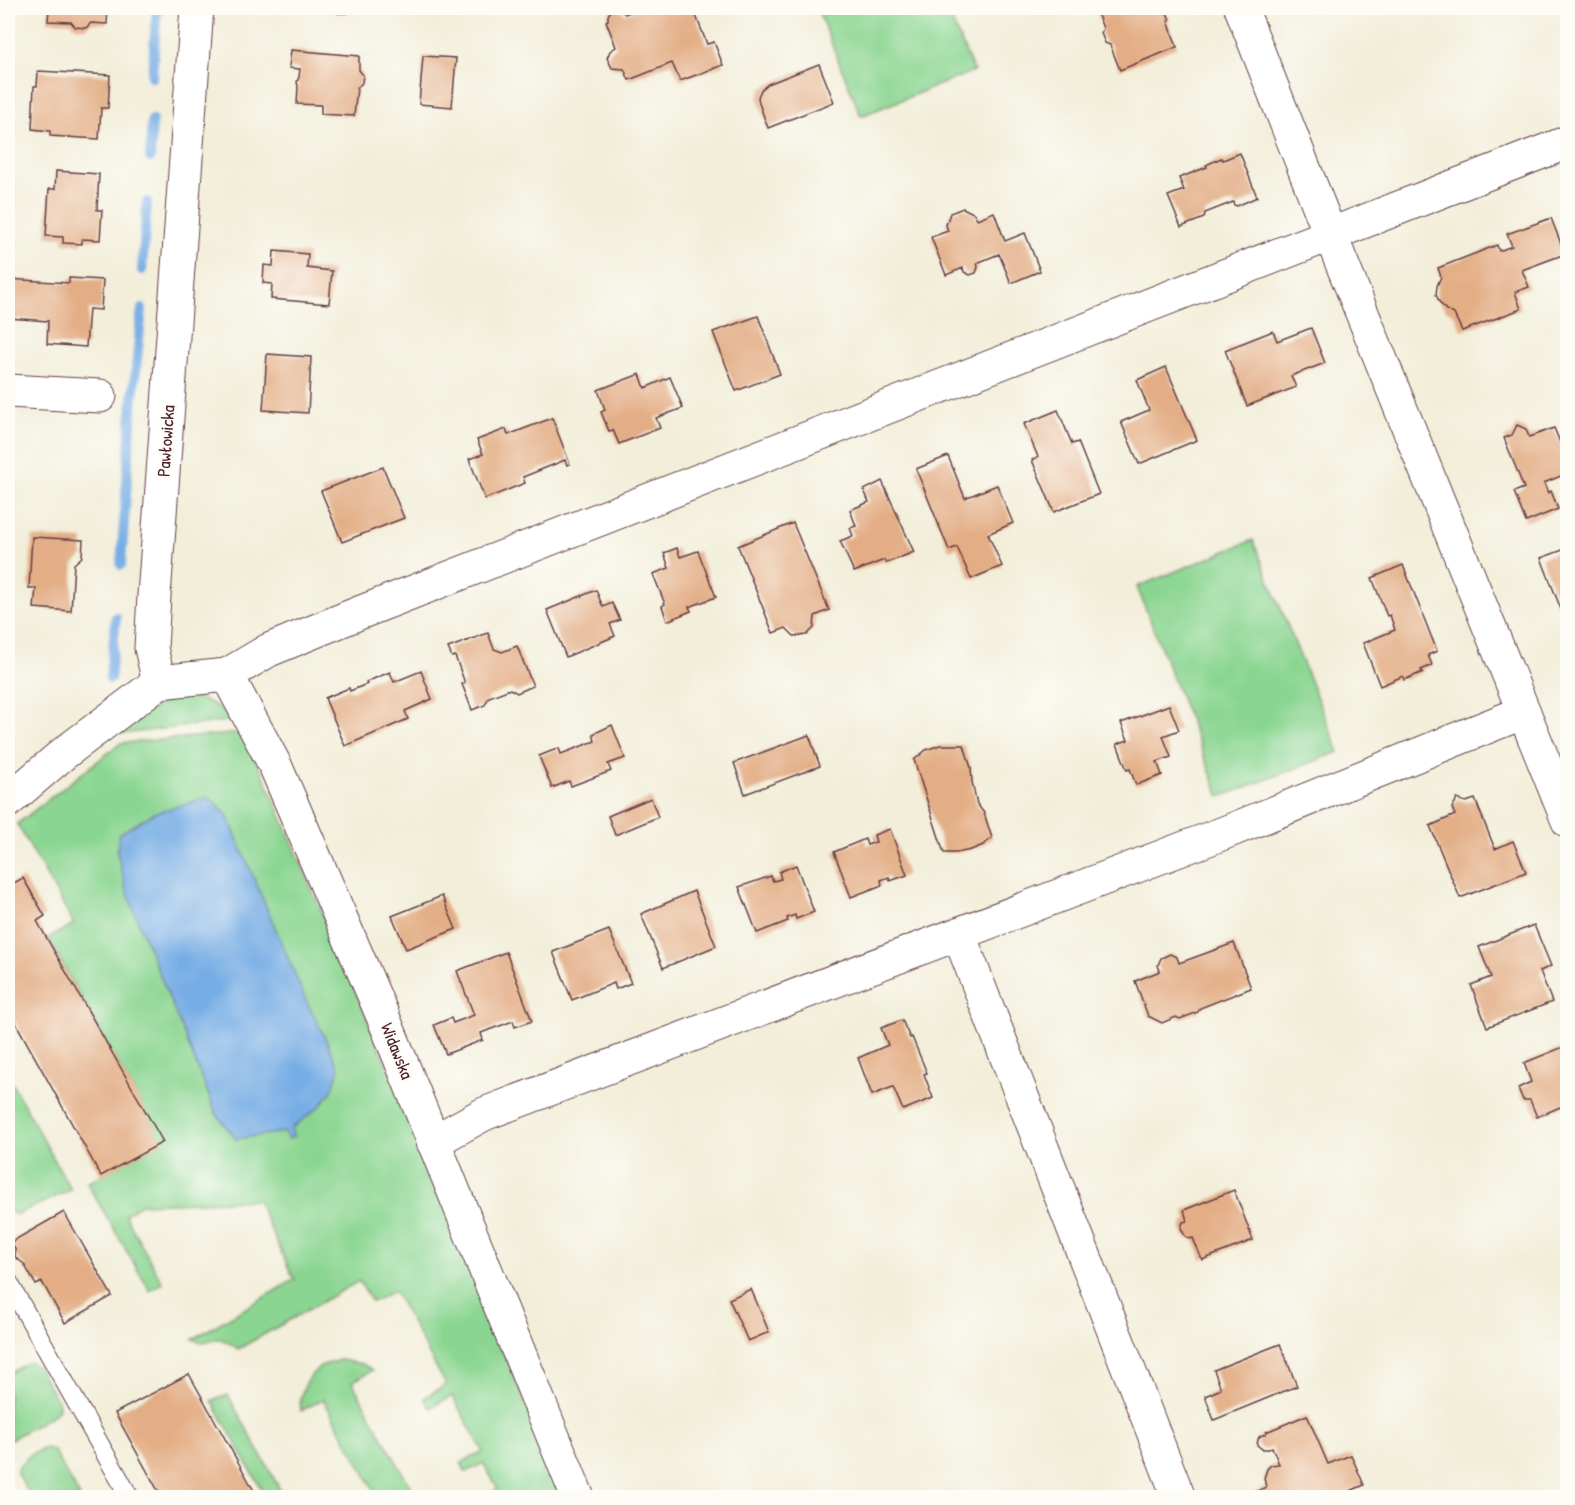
<svg xmlns="http://www.w3.org/2000/svg" width="1575" height="1505" font-family="'Patrick Hand',sans-serif">
<style>
.green{fill:#8ad591;stroke:#6a7a5e;stroke-width:1.5}
.water{fill:#77ade5;stroke:#606688;stroke-width:1.5}
.lines{fill:none;stroke-linecap:round;stroke-linejoin:round}
.stream{stroke:#77ade5;stroke-width:10}
.building{fill:#e3ad85}
.service-casing{stroke:#633e45;stroke-width:20}
.minor-casing{stroke:#633e45;stroke-width:35}
.tertiary-casing{stroke:#633e45;stroke-width:35}
.service{stroke:#fff;stroke-width:18}
.minor{stroke:#fff;stroke-width:33}
.tertiary{stroke:#fff;stroke-width:33}
.labels{text-anchor:middle;stroke-width:6;stroke-linejoin:round;paint-order:stroke}
.street-label{font-size:18px;fill:#4a1f2b;stroke:#fdfcf7}
</style>
<rect width="100%" height="100%" fill="#fdfcf7"/>
<filter id="ink" filterUnits="userSpaceOnUse"><feTurbulence type="fractalNoise" baseFrequency=".0167" numOctaves="2"/><feDisplacementMap in="SourceGraphic" scale="12" xChannelSelector="R" yChannelSelector="G"/><feConvolveMatrix kernelMatrix="1 2 1 2 8 2 1 2 1" color-interpolation-filters="sRGB"/></filter>
<filter id="wash" filterUnits="userSpaceOnUse"><feTurbulence type="fractalNoise" baseFrequency=".008" numOctaves="4" result="noise"/><feDisplacementMap in="SourceGraphic" scale="24" xChannelSelector="R" yChannelSelector="G"/><feGaussianBlur stdDeviation="1.35" result="paint"/><feColorMatrix in="noise" values="0 0 0 0 0 0 0 0 0 0 0 0 0 0 0 0 0 1.4 0 .05"/><feComposite in="paint" operator="in"/></filter>
<g filter="url(#wash)">
<rect width="100%" height="100%" fill="#f2eed9"/>
<g class="green">
<polygon points="817,8 946,8 974,71 861,116"/>
<polygon points="1253,540 1339,752 1220,797 1137,587"/>
<path d="M188,696C210,701 219,706 235,720L123,734L121,731C146,710 155,702 188,696Z"/>
<path d="M241,733L265,778L399,1094L563,1497H483L498,1489L483,1463L466,1472L461,1463L483,1451L452,1396L430,1408L424,1398L446,1385L394,1291L372,1302L359,1281L238,1349C223,1338 220,1336 201,1343L193,1339L295,1279L292,1275L257,1200L141,1204L125,1215L162,1282L150,1291L87,1183L162,1142L48,938L74,924L17,824L121,743Z"/>
<polygon points="8,1076 71,1190 18,1214 8,1212"/>
<path d="M8,1315C17,1331 23,1338 8,1354Z"/>
<polygon points="340,1360 362,1364 373,1370 352,1382 416,1497 378,1497 323,1399 301,1411 300,1398 304,1388 309,1378 320,1366"/>
<polygon points="29,1362 38,1367 59,1404 58,1409 55,1414 8,1441 8,1374"/>
<polygon points="228,1395 284,1497 266,1497 212,1401"/>
<polygon points="46,1448 53,1450 80,1497 31,1497 17,1473 17,1468 31,1454"/>
</g>
<polygon class="water" points="209,797 227,815 308,1005 324,1035 339,1069 332,1091 320,1106 292,1128 293,1137 288,1139 284,1132 236,1139 216,1113 137,919 125,885 117,852 119,834 154,813"/>
<g class="lines">
<g class="stream">
<polyline points="152,77 157,8"/>
<polyline points="150,158 152,120"/>
<polyline points="142,270 147,202"/>
<polyline points="121,565 132,408 142,309"/>
<polyline points="110,679 116,617"/>
</g>
</g>
<g id="blocks">
<g class="building">
<polygon points="49,8 108,8 107,24 91,23 86,28 75,27 71,22 48,21"/>
<polygon points="335,8 376,8 376,11 350,10 347,13 337,13"/>
<polygon points="615,8 620,10 625,14 641,8 693,8 707,44 714,42 723,65 680,81 672,63 629,80 624,69 612,68 607,58 610,51 616,47 606,21 608,20 608,16 610,12"/>
<polygon points="1095,8 1149,8 1152,13 1165,8 1170,20 1168,21 1177,47 1120,70 1110,45 1105,43 1101,33 1103,28"/>
<polygon points="291,50 359,56 359,70 363,75 362,83 357,88 354,116 321,114 321,105 297,104 298,86 297,82 299,77 300,69 289,68"/>
<polygon points="423,56 456,58 452,107 419,104"/>
<polygon points="819,64 834,102 768,128 759,103 758,97 761,90 768,84"/>
<polygon points="38,71 110,75 108,108 101,108 99,139 50,136 50,131 32,129 34,86 37,86"/>
<polygon points="1240,153 1257,197 1237,206 1234,205 1233,202 1205,213 1204,218 1181,227 1168,196 1184,190 1179,178 1207,167 1206,165 1221,158 1223,160"/>
<polygon points="56,171 99,174 97,210 102,210 100,240 82,239 82,244 63,243 63,237 46,236 49,189 55,189"/>
<polygon points="963,208 975,214 977,219 994,212 1005,241 1025,233 1040,271 1011,283 999,254 977,263 978,267 976,273 970,275 964,272 963,268 946,275 931,237 948,231 946,225 950,213"/>
<polygon points="1551,218 1565,254 1522,270 1529,287 1515,292 1521,309 1462,331 1454,314 1446,310 1440,303 1436,295 1437,286 1441,277 1438,268 1497,245 1499,251 1512,246 1507,234"/>
<polygon points="274,251 308,254 307,268 332,271 329,304 271,299 272,284 263,283 264,265 273,266"/>
<polygon points="69,278 103,280 101,310 89,309 86,347 47,344 48,321 8,318 8,279 69,283"/>
<polygon points="758,316 780,374 736,391 713,332"/>
<polygon points="1311,328 1325,363 1291,376 1296,387 1247,406 1225,350 1273,331 1277,341"/>
<polygon points="267,354 311,357 308,413 263,410"/>
<polygon points="1166,367 1197,440 1139,464 1121,422 1149,410 1137,380"/>
<polygon points="640,374 645,388 670,377 683,408 656,418 660,428 619,444 613,430 609,431 601,412 605,410 598,390"/>
<polygon points="1058,410 1072,444 1078,442 1099,494 1054,512 1032,460 1038,457 1024,424"/>
<polygon points="552,418 570,464 567,465 565,460 523,477 525,483 485,499 469,459 483,454 477,440 506,429 508,435"/>
<polygon points="1517,425 1526,429 1529,437 1554,428 1568,461 1568,473 1544,483 1548,493 1551,491 1558,509 1526,522 1514,492 1524,488 1504,438 1512,435"/>
<polygon points="948,456 965,498 997,485 1013,523 988,534 1002,566 971,579 957,547 949,550 916,469"/>
<polygon points="383,467 404,518 342,542 321,491"/>
<polygon points="882,481 914,552 886,563 884,560 854,572 840,541 853,536 850,528 856,526 850,510 869,502 864,490"/>
<polygon points="793,523 829,610 815,616 814,628 807,635 794,636 786,628 773,633 738,546"/>
<polygon points="32,537 83,540 82,557 74,564 71,611 34,608 36,588 29,588"/>
<polygon points="677,548 680,557 698,551 716,597 689,607 691,611 667,621 662,606 665,604 653,574 669,568 664,553"/>
<polygon points="1568,548 1568,619 1567,619 1564,611 1562,612 1541,558"/>
<polygon points="1403,565 1437,651 1428,655 1432,665 1421,670 1423,672 1404,680 1403,676 1380,686 1363,643 1395,630 1390,615 1387,616 1372,578"/>
<polygon points="596,590 603,607 612,603 620,620 610,624 615,636 566,657 547,610"/>
<polygon points="488,633 494,649 502,652 517,646 533,686 517,693 510,689 489,697 485,705 472,710 462,684 465,683 455,656 452,657 448,648"/>
<polygon points="421,671 432,699 405,711 408,719 345,746 325,698 349,688 350,691 367,684 366,682 390,672 394,682"/>
<polygon points="1169,705 1179,730 1163,736 1171,757 1157,762 1162,775 1136,785 1130,769 1127,770 1117,744 1128,740 1121,723"/>
<polygon points="612,725 625,758 608,764 611,771 571,786 569,781 552,788 539,756 559,748 561,754 595,741 593,734"/>
<polygon points="809,735 820,766 745,794 734,763"/>
<polygon points="940,745 964,745 971,768 972,782 977,804 984,813 992,838 983,845 971,850 956,853 944,853 914,760 926,750"/>
<polygon points="651,798 658,817 615,835 608,816"/>
<polygon points="1457,799 1466,802 1475,799 1495,849 1513,841 1526,872 1460,898 1430,826 1455,815 1452,808"/>
<polygon points="890,829 907,875 890,881 889,877 881,880 882,885 851,897 834,852 865,839 867,845 876,842 874,835"/>
<polygon points="796,865 814,912 796,919 795,915 787,918 788,921 757,933 739,887 771,876 773,881 781,879 779,872"/>
<polygon points="23,878 45,916 37,921 163,1142 101,1176 8,1009 8,886"/>
<polygon points="694,891 716,946 663,968 641,914"/>
<polygon points="442,896 456,929 406,949 392,916"/>
<polygon points="1534,925 1551,966 1540,971 1552,1002 1487,1027 1471,985 1491,977 1479,947"/>
<polygon points="609,930 631,983 616,989 614,983 572,1000 553,952"/>
<polygon points="1234,943 1251,988 1200,1008 1198,1012 1180,1019 1176,1017 1162,1023 1148,1016 1135,981 1160,971 1158,965 1161,958 1170,954 1177,957 1179,963"/>
<polygon points="506,952 532,1021 515,1027 513,1021 481,1033 483,1040 446,1054 434,1025 451,1018 453,1023 474,1015 457,971"/>
<polygon points="902,1020 910,1038 912,1037 927,1073 924,1074 933,1098 903,1110 893,1087 872,1095 858,1058 888,1045 881,1028"/>
<polygon points="1568,1045 1568,1111 1565,1105 1537,1117 1530,1100 1523,1100 1518,1088 1531,1082 1524,1063"/>
<polygon points="1234,1190 1253,1240 1202,1260 1193,1238 1190,1239 1185,1236 1181,1228 1183,1222 1187,1221 1184,1210"/>
<polygon points="64,1212 112,1296 65,1323 42,1282 36,1285 24,1264 15,1257 15,1249 11,1242"/>
<polygon points="751,1289 769,1332 748,1341 729,1299"/>
<polygon points="1280,1344 1297,1386 1214,1420 1205,1396 1221,1389 1214,1370"/>
<polygon points="189,1374 258,1498 162,1498 115,1413"/>
<polygon points="1307,1415 1328,1464 1351,1455 1364,1485 1341,1495 1342,1498 1253,1498 1251,1494 1266,1487 1264,1478 1267,1469 1271,1465 1279,1464 1272,1447 1269,1449 1262,1449 1257,1445 1258,1439 1260,1436 1266,1434 1266,1432"/>
</g>
</g>
</g>
<g filter="url(#ink)">
<use href="#blocks" fill-opacity="0" stroke="#633e45" stroke-width="1.5"/>
<g class="lines">
<g class="service-casing">
<polyline id="service" points="8,1281 130,1498"/>
</g>
<g class="minor-casing">
<g id="minor">
<polyline points="1241,8 1330,234 1568,821"/>
<polyline points="8,391 100,396"/>
<polyline points="227,675 269,650 359,613 1568,142"/>
<polyline points="959,935 1179,1498"/>
<polyline points="433,1142 484,1114 1224,833 1524,712"/>
</g>
</g>
<g class="tertiary-casing">
<g id="tertiary">
<polyline points="159,682 227,675 275,765 325,881 384,1019 578,1498"/>
<polyline points="159,682 151,648 154,596 197,8"/>
<polyline points="8,801 63,754 159,682"/>
</g>
</g>
<use href="#service" class="service"/>
<use href="#minor" class="minor"/>
<use href="#tertiary" class="tertiary"/>
</g>
</g>
<g class="labels">
<g class="street-label">
<text transform="translate(166 441) rotate(-86)" y="6">Pawłowicka</text>
<text transform="translate(397 1051) rotate(68)" y="6">Widawska</text>
</g>
</g>
<rect width="1575" height="1505" fill="none" stroke="#fdfcf7" stroke-width="30"/>
</svg>
